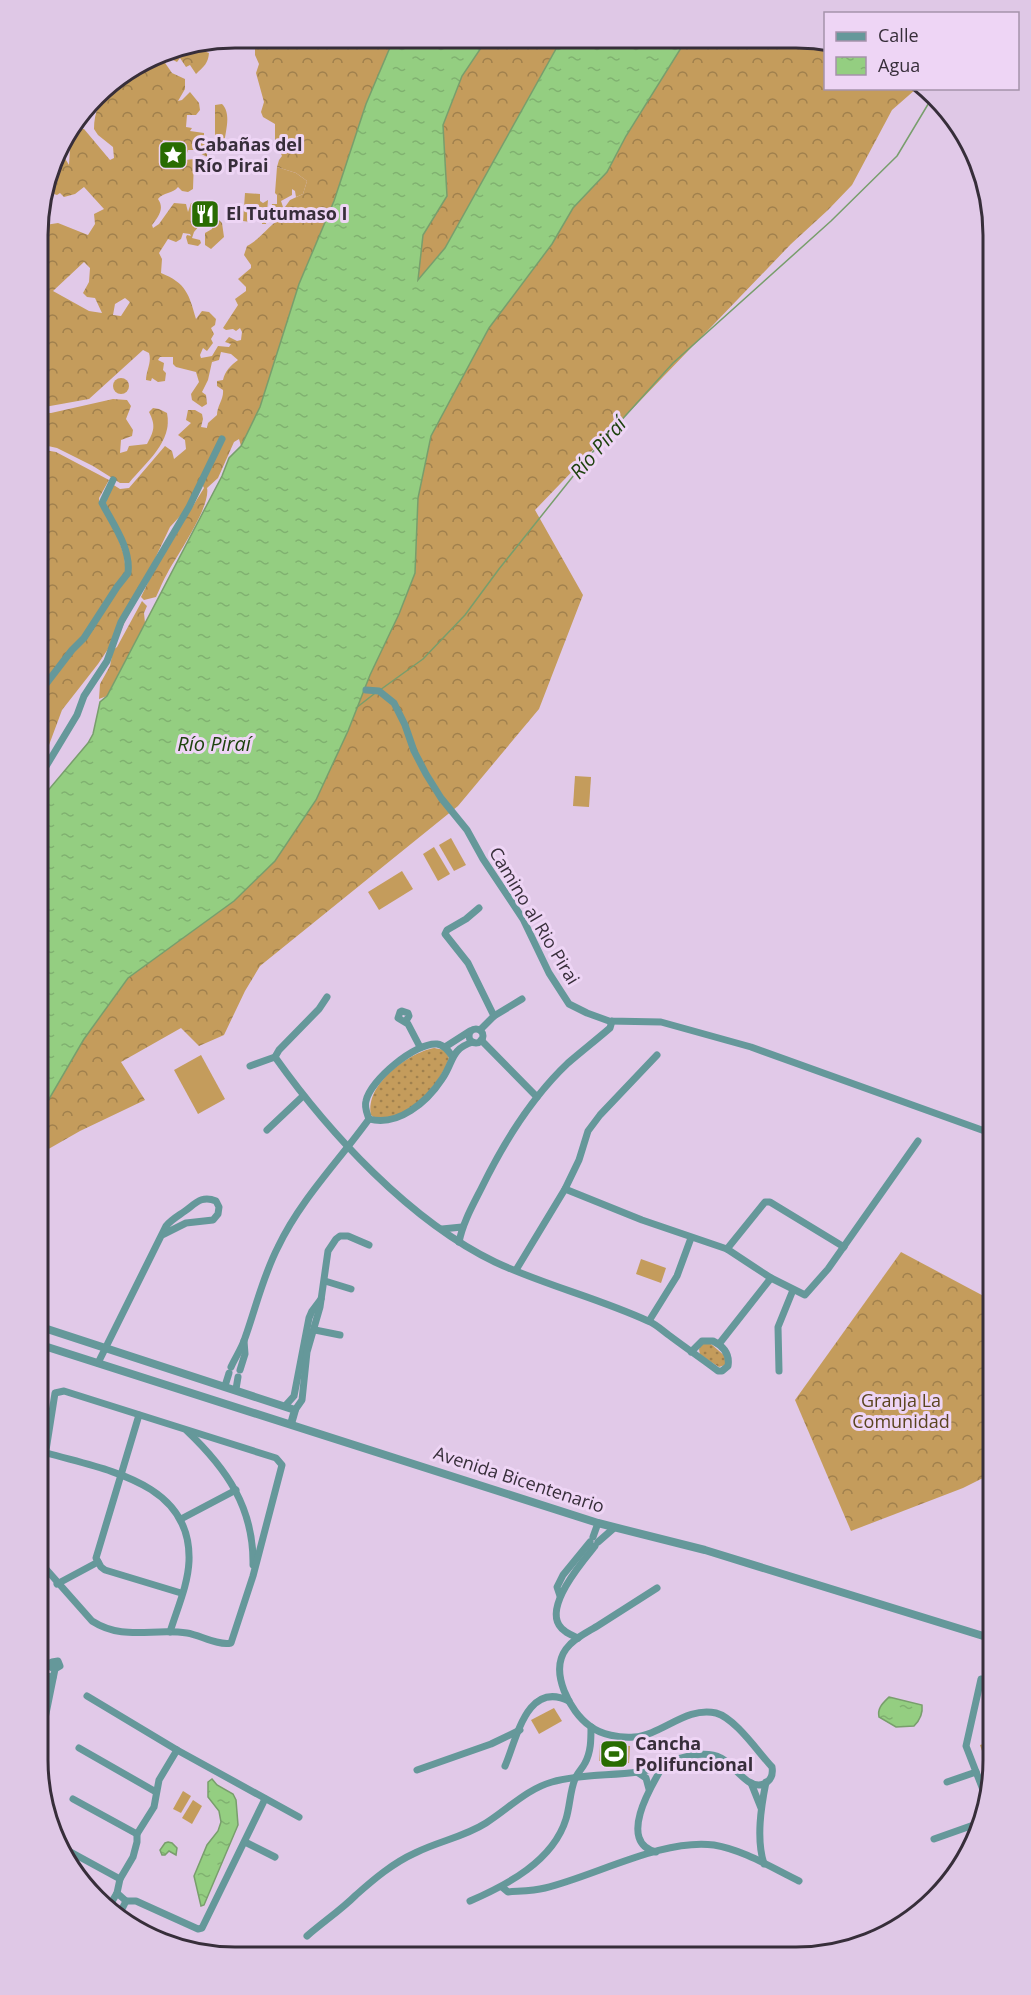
<svg xmlns="http://www.w3.org/2000/svg" width="1031" height="1995" font-family="'Open Sans',sans-serif">
<style>
.grass{fill:#c49c5c}
.forest{fill:url(#forest-crowns);fill-rule:evenodd}
.park{fill:url(#park-dots)}
.water{fill:url(#water-ripples);stroke:#789e6c;stroke-width:1.5}
.lines{fill:none;stroke-linecap:round;stroke-linejoin:round}
.stream{stroke:#789e6c;stroke-width:1.5}
.minor{stroke:#65989a;stroke-width:7}
.tertiary{stroke:#65989a;stroke-width:8}
.labels{text-anchor:middle;stroke-width:6;stroke-linejoin:round;paint-order:stroke}
.poi-label{font-size:18px;font-weight:bold;fill:#372e3a;stroke:#eed5f5;text-anchor:start}
.street-label{font-size:18px;fill:#372e3a;stroke:#eed5f5}
.park-label{font-size:18px;fill:#5a441f;stroke:#eed5f5}
.water-label{font-size:20px;font-style:italic;fill:#1d420d;stroke:#eed5f5}
.rim{fill:none;stroke:#372e3a;stroke-width:3}
</style>
<defs>
<pattern id="forest-crowns" width="20" height="18" patternUnits="userSpaceOnUse" patternTransform="scale(1.5)"><rect width="20" height="18" fill="#c49c5c"/><path d="M2 6a3 3 0 1 1 6 0M12 15a3 3 0 1 1 6 0" fill="none" stroke="#a0804d"/></pattern>
<pattern id="park-dots" width="8" height="8" patternUnits="userSpaceOnUse" patternTransform="scale(1.5)"><rect width="8" height="8" fill="#c49c5c"/><path d="M2 2h.1M6 6h.1" fill="none" stroke="#a0804d" stroke-width="1.8" stroke-linecap="round"/></pattern>
<pattern id="water-ripples" width="26" height="14" patternUnits="userSpaceOnUse" patternTransform="scale(1.5)"><rect width="26" height="14" fill="#94ce81"/><path d="M2 4q2-2 4 0t4 0M15 11q2-2 4 0t4 0" fill="none" stroke="#80b170"/></pattern>
</defs>
<rect width="100%" height="100%" fill="#e1c9e8"/>
<g class="grass">
<polygon points="277,167 296,173 307,181 303,194 296,197 295,191 292,189 277,195 275,193"/>
<polygon points="245,193 260,194 260,201 263,203 268,200 266,224 262,224 262,220 252,219 250,222 243,221"/>
<polygon points="575,776 591,777 589,807 573,806"/>
<polygon points="451,838 466,865 454,871 439,845"/>
<polygon points="434,847 450,874 438,881 423,854"/>
<polygon points="402,871 413,889 379,910 368,892"/>
<polygon points="201,1055 225,1099 198,1114 174,1070"/>
<polygon points="641,1259 666,1268 661,1283 636,1274"/>
<polygon points="554,1708 562,1721 539,1734 531,1720"/>
<polygon points="993,1741 992,1780 980,1745"/>
<polygon points="600,1744 630,1746 629,1763 599,1761"/>
<polygon points="183,1791 191,1796 181,1813 173,1809"/>
<polygon points="193,1800 202,1806 192,1824 182,1818"/>
</g>
<g class="forest">
<path d="M255,38H394L366,104L334,201L299,284L260,407L241,446L239,439L234,442L218,478L207,488C211,506 178,554 168,572C163,580 160,589 156,597L144,600L141,597L157,564L204,488L201,482L182,514L170,527L122,628L98,664L62,710L39,772V695L57,673L130,567L105,505L112,484L120,489L129,488L165,446L172,451L174,459L186,449L185,440L178,435L191,423L186,420L188,410H195L202,414L203,419L201,427L207,428L208,423L217,415C217,406 224,399 223,390L217,386V381L223,380C225,371 231,365 238,360L231,354L221,352L219,360L212,362L208,380L202,392L206,395L207,404L202,407L192,400L191,394L199,382L196,372L176,367L173,364V357H160L158,360L164,363L163,370L166,373L165,381L158,382L152,378L151,381L146,380C146,371 152,362 149,353L143,350L89,399L39,408V226L58,223L88,235L95,224L94,214L104,209L84,187L75,194L64,197L60,193L57,195L51,193L46,186L58,147L69,165L70,149L67,139L78,129H84L110,160L114,158L113,147L98,135L94,129C94,111 101,102 105,87L163,52L161,57L172,73L185,79V89L178,101L182,100L190,92L199,103L200,110L196,115H187L186,127L192,128L190,131L204,133V139H215V105L222,104C232,114 225,132 224,145L218,149H207V157L194,150H188L185,160L194,159L193,189L188,192L182,191L178,187C173,194 163,192 158,199C165,209 158,217 152,225L153,228L159,224L174,203L186,204L188,212L191,203L200,204V225L194,232L192,238L200,240L201,243L198,246L188,244L186,237L187,235L191,236L190,234L183,233L181,239L176,242L168,239L159,253L162,259L161,273C186,283 189,294 196,319L202,311L209,312L216,319L215,325L211,328L214,334L211,339L213,343L207,351L203,348L200,355L201,358L212,356L218,346L229,347L231,344L225,342L229,337L237,341L241,340L242,332L240,328L236,331L233,329L226,330L223,328L238,305L235,299L246,291V287L238,279L251,268V265L244,255L247,246C261,239 270,223 286,215L285,207L290,200L303,194L307,181L296,173L277,167L279,160L282,156L275,140V124L263,117L261,112L264,102L256,73L259,64L255,55ZM163,140L169,141L179,152L174,160L175,156L173,152L162,150ZM84,262L90,268L89,282L83,293L87,297L95,298L102,313L89,311L53,291ZM125,298L130,302L121,316L113,315L115,304Z"/>
<polygon points="487,39 561,40 445,248 417,281 423,235 447,196 443,125 462,76"/>
<polygon points="686,40 825,41 826,88 916,89 892,110 852,185 828,210 791,244 535,510 583,595 539,709 458,806 260,966 245,991 224,1035 199,1046 181,1028 121,1062 145,1100 80,1131 38,1155 38,1118 84,1039 128,978 234,901 275,861 316,800 348,731 370,675 399,614 415,573 418,498 431,436 489,328 552,244 573,208 607,172 626,136"/>
<path d="M201,44V50L209,53C208,64 204,66 196,74L190,65L186,67L180,58L177,62L169,58L171,50Z"/>
<polygon points="287,187 292,189 292,195 281,201 283,207 278,212 271,211 272,204 277,204 277,195"/>
<polygon points="212,206 216,208 219,220 222,223 224,237 211,249 205,245 205,233 212,229"/>
<circle cx="121" cy="386" r="8"/>
<path d="M113,399L127,400L131,406L126,419L133,430L132,436L121,440L120,453L127,451L129,446L147,444C154,431 156,426 149,412L153,408L159,409L167,413C173,442 146,462 129,483H120L93,466L57,448L39,444V413H51Z"/>
<polygon points="39,449 56,452 109,480 99,498 99,503 115,530 124,555 126,573 90,626 39,690"/>
<polygon points="142,601 147,606 144,613 145,623 107,696 99,699 100,684 110,666 113,650 117,647"/>
<polygon points="901,1252 993,1301 993,1473 963,1488 851,1531 795,1400"/>
</g>
<g class="park">
<path d="M434,1048L445,1050L449,1058C441,1082 415,1111 390,1118C386,1119 380,1119 376,1119L371,1115C364,1085 408,1053 434,1048Z"/>
<polygon points="703,1343 711,1344 726,1357 725,1365 719,1367 700,1355 699,1349"/>
</g>
<g class="water">
<polygon points="394,38 487,39 462,76 443,125 447,196 423,235 418,280 445,248 561,40 686,40 626,136 607,172 573,208 552,244 489,328 431,436 418,498 415,573 399,614 370,675 348,731 316,800 275,861 234,901 128,978 84,1039 38,1118 39,812 45,794 88,743 93,734 100,702 107,696 222,476 229,458 241,446 260,407 299,284 334,201 366,104"/>
<path d="M889,1697L922,1705C923,1713 919,1721 914,1726L896,1727L879,1717C877,1708 883,1703 889,1697Z"/>
<polygon points="212,1779 217,1785 233,1794 236,1800 238,1825 204,1905 201,1906 194,1876 207,1845 218,1831 221,1822 219,1811 208,1797 208,1782"/>
<polygon points="168,1842 172,1843 177,1848 176,1855 169,1851 165,1855 162,1855 160,1850 165,1843"/>
</g>
<g class="lines">
<g class="stream">
<polyline points="380,690 423,659 465,615 499,569 590,455 673,363 831,221 897,156 933,96"/>
<polyline points="356,708 374,694"/>
</g>
<g class="minor">
<polyline points="366,690 379,691 394,703 405,725 414,751 426,774 441,798 467,830 483,859 523,919 549,973 569,1004 587,1013 609,1021 661,1022 751,1047 993,1134"/>
<path d="M39,693L72,650L84,638L117,587L128,573C131,548 113,524 102,503L113,480"/>
<polyline points="39,778 77,715 84,696 107,661 121,622 189,507 222,439"/>
<polyline points="479,908 466,919 447,930 445,934 468,963 494,1016"/>
<polyline points="406,1021 409,1016 408,1013 402,1011 400,1012 398,1018 408,1024 420,1047"/>
<circle cx="476" cy="1036" r="7"/>
<polyline points="480,1030 494,1016 522,999"/>
<polyline points="481,1040 537,1097"/>
<polyline points="445,1047 470,1031"/>
<path d="M275,1057C329,1133 410,1221 495,1262C544,1285 598,1298 648,1321C656,1324 663,1331 670,1336C686,1348 702,1359 718,1371H722L728,1366C730,1354 723,1346 713,1341H702L691,1352"/>
<polyline points="250,1066 275,1057 279,1050 319,1009 327,997"/>
<path d="M369,1119C398,1127 427,1102 442,1079C454,1062 450,1049 473,1042"/>
<path d="M369,1119C367,1113 364,1107 366,1101C370,1080 416,1042 437,1044C444,1045 448,1050 452,1056"/>
<polyline points="267,1130 303,1096"/>
<polyline points="565,1189 642,1220 727,1249 771,1278 805,1295 828,1269 918,1141"/>
<polyline points="442,1229 462,1227"/>
<path d="M459,1242C463,1222 473,1205 482,1187C504,1142 531,1098 568,1063C582,1051 596,1040 610,1028L612,1021"/>
<polyline points="727,1249 765,1202 770,1202 844,1247"/>
<polyline points="516,1270 565,1189 579,1160 588,1131 600,1115 657,1055"/>
<polyline points="325,1281 351,1289"/>
<polyline points="649,1321 677,1276 691,1238"/>
<polyline points="315,1330 340,1335"/>
<polyline points="719,1344 771,1278"/>
<path d="M98,1363L166,1226C172,1219 178,1216 185,1211C196,1203 202,1195 216,1201L219,1207L218,1214L213,1220L186,1223L162,1235"/>
<path d="M231,1367C235,1358 242,1348 245,1338C256,1307 263,1276 278,1247C301,1199 338,1162 369,1119"/>
<polyline points="240,1370 245,1354 244,1341"/>
<polyline points="779,1371 778,1327 793,1290"/>
<polyline points="225,1386 229,1373"/>
<polyline points="236,1389 238,1377"/>
<polyline points="285,1406 294,1396 309,1318 312,1311 321,1299"/>
<polyline points="295,1410 302,1400 307,1352 320,1307 328,1251 336,1239 340,1236 348,1236 369,1245"/>
<polyline points="139,1415 96,1558 101,1567 105,1570 181,1593"/>
<path d="M187,1431C227,1469 254,1508 253,1565"/>
<path d="M38,1453H47C105,1470 192,1482 189,1561C188,1585 177,1609 170,1632"/>
<polyline points="181,1519 236,1490"/>
<polyline points="593,1537 598,1523"/>
<polyline points="598,1542 614,1528"/>
<path d="M38,1560L92,1621C123,1641 152,1628 187,1633C200,1635 218,1646 231,1643L253,1576L282,1465L276,1458L64,1391L55,1393L38,1501"/>
<polyline points="57,1584 98,1562"/>
<polyline points="560,1596 557,1587 563,1575 590,1542"/>
<path d="M578,1638C571,1635 563,1632 559,1625C546,1604 582,1562 595,1546"/>
<polyline points="38,1675 53,1677"/>
<polyline points="38,1681 51,1683"/>
<polyline points="87,1696 177,1750 299,1817"/>
<polyline points="79,1748 156,1792"/>
<polyline points="38,1762 41,1738 55,1669 60,1666 58,1661 52,1662 52,1668 55,1669"/>
<path d="M505,1766C517,1738 527,1680 569,1701"/>
<polyline points="417,1770 491,1744 520,1730"/>
<polyline points="637,1772 646,1778 649,1789"/>
<polyline points="947,1782 976,1772"/>
<polyline points="751,1783 761,1808"/>
<polyline points="73,1799 137,1834"/>
<polyline points="987,1800 966,1746 981,1679 993,1682"/>
<polyline points="934,1839 982,1822"/>
<polyline points="245,1842 275,1857"/>
<polyline points="65,1849 120,1879"/>
<path d="M656,1852C617,1842 651,1786 663,1766"/>
<path d="M764,1864C756,1839 761,1807 766,1782"/>
<path d="M502,1887L508,1892C520,1891 533,1891 545,1888C595,1876 663,1838 714,1845C744,1850 772,1868 799,1881"/>
<polyline points="117,1893 126,1901 136,1901 198,1929 202,1928 265,1799"/>
<path d="M470,1901C507,1885 553,1861 566,1819C570,1806 570,1791 575,1779C577,1773 582,1769 585,1763C591,1752 591,1740 591,1727"/>
<polyline points="107,1910 117,1893 120,1879 133,1857 137,1842 137,1834 154,1807 159,1780 177,1750"/>
<polyline points="118,1917 126,1901"/>
<path d="M307,1936C323,1922 341,1910 356,1895C374,1879 393,1863 415,1853C439,1841 464,1837 486,1823C508,1809 527,1789 552,1782C580,1774 609,1776 638,1772C653,1770 667,1764 681,1758C693,1754 710,1752 721,1758C734,1764 749,1793 766,1783C772,1779 773,1773 772,1767C758,1752 735,1718 716,1713C686,1706 662,1735 634,1737C620,1738 601,1735 590,1726C570,1712 549,1672 566,1649C574,1638 588,1632 599,1625C618,1613 638,1600 657,1588"/>
</g>
<g class="tertiary">
<polyline points="38,1326 295,1410 291,1424"/>
<polyline points="38,1344 598,1523 705,1550 993,1639"/>
</g>
</g>
<defs>
<g id="sight-square" transform="scale(1.5)"><rect x="-9" y="-9" width="18" height="18" rx="4" fill="#296c02" stroke="#eed5f5"/><path d="M0-6L1.8-2.2L6-1.7L2.9 1.2L3.7 5.4L0 3.3L-3.7 5.4L-2.9 1.2L-6-1.7L-1.8-2.2Z" fill="#fff"/></g>
<g id="restaurant-square" transform="scale(1.5)"><rect x="-9" y="-9" width="18" height="18" rx="4" fill="#296c02" stroke="#eed5f5"/><path d="M-5-6h1v4h1v-4h1v4h1v-4h1v5L-1.5 .5V6h-2V.5L-5-1ZM5-6V6H3V1.5H1.5Q1.5-4 5-6Z" fill="#fff"/></g>
<g id="stadium-square" transform="scale(1.5)"><rect x="-9" y="-9" width="18" height="18" rx="4" fill="#296c02" stroke="#eed5f5"/><path d="M0-5a6.5 5 0 1 0 0 10a6.5 5 0 1 0 0-10ZM-3.5-1.8h7v3.6h-7Z" fill="#fff"/></g>
</defs>
<g fill-rule="evenodd">
<use href="#sight-square" x="173" y="155"/>
<use href="#restaurant-square" x="205" y="214"/>
<use href="#stadium-square" x="614" y="1754"/>
</g>
<g class="labels">
<g class="poi-label">
<text x="194" y="151">Cabañas del<tspan x="194" dy="21">Río Pirai</tspan></text>
<text x="226" y="220">El Tutumaso I</text>
<text x="635" y="1750">Cancha<tspan x="635" dy="21">Polifuncional</tspan></text>
</g>
<g class="street-label">
<text transform="translate(534 916) rotate(59)" y="6">Camino al Rio Pirai</text>
<text transform="translate(519 1480) rotate(18)" y="6">Avenida Bicentenario</text>
</g>
<g class="park-label">
<text x="901" y="1407">Granja La<tspan x="901" dy="21">Comunidad</tspan></text>
</g>
<g class="water-label">
<text transform="translate(598 448) rotate(-49)" y="7">Río Piraí</text>
<text x="214" y="751">Río Piraí</text>
</g>
</g>
<path d="M0 0H1031V1995H0ZM235 48H796A187 187 0 0 1 983 235V1760A187 187 0 0 1 796 1947H235A187 187 0 0 1 48 1760V235A187 187 0 0 1 235 48Z" fill="#dfc8e6" fill-rule="evenodd"/>
<path class="rim" d="M235 48H796A187 187 0 0 1 983 235V1760A187 187 0 0 1 796 1947H235A187 187 0 0 1 48 1760V235A187 187 0 0 1 235 48Z"/>
<rect x="824" y="12" width="195" height="78" fill="#eed5f5" stroke="#a592aa" stroke-width="1.5"/>
<rect x="836" y="32" width="30" height="9" fill="#65989a" stroke="#a592aa" stroke-width="1.5"/>
<text x="878" y="42" font-size="18" fill="#372e3a">Calle</text>
<rect x="836" y="57" width="30" height="18" fill="url(#water-ripples)" stroke="#a592aa" stroke-width="1.5"/>
<text x="878" y="72" font-size="18" fill="#372e3a">Agua</text>
</svg>
